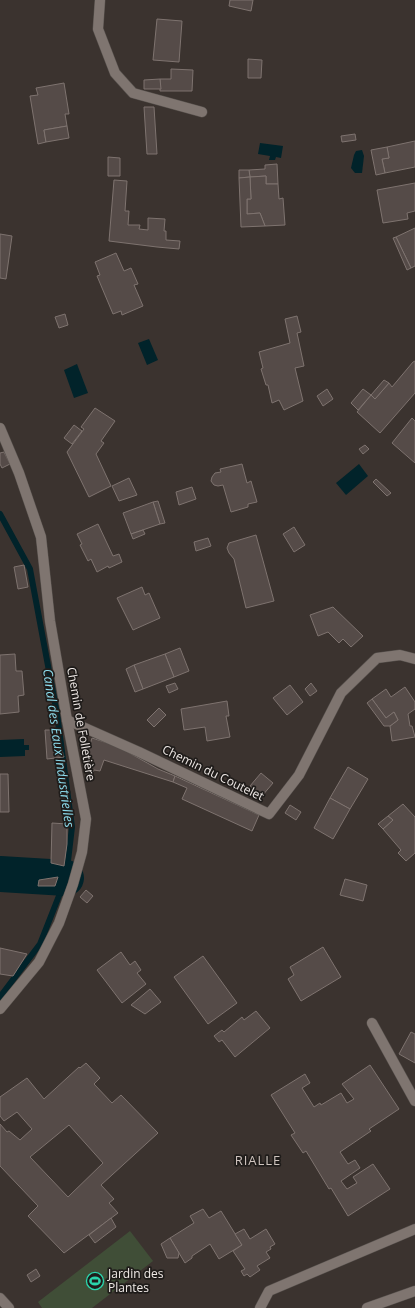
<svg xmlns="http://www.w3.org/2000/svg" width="415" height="1308" font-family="'Open Sans',sans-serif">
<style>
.green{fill:#404e37}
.water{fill:#01232a}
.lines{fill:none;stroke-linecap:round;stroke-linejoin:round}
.stream{stroke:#01232a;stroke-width:6}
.river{stroke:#01232a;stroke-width:36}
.building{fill:#554b48;stroke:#7e736f;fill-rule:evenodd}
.service-casing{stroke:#57514d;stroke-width:11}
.minor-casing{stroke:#57514d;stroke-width:11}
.service{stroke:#7f7570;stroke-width:10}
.minor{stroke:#7f7570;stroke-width:10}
.labels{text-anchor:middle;stroke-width:3.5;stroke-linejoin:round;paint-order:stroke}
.street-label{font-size:12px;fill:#efe9e6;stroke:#1f1c1a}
.poi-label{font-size:12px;fill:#efe9e6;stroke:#1f1c1a;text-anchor:start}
.water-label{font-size:13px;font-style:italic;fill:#8cdbec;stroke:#1f1c1a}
.neighbourhood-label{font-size:13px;letter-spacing:1px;fill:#cfc4be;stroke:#1f1c1a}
</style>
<rect width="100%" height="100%" fill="#3b332f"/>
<polygon class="green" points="130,1231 153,1261 92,1308 42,1308 38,1302"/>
<g class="water">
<polygon points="260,143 283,146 281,158 276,157 275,160 269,160 270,156 258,154"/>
<polygon points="362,150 364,156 362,173 355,173 351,168 354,155 356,151"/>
<polygon points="149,339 158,360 147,365 138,343"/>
<polygon points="77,364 88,393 74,398 64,370"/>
<polygon points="359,464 368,476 346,495 336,483"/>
<polygon points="24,739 24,745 29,745 29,750 25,750 25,756 0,757 0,740"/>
</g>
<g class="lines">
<polyline class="stream" points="0,514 30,569 57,714 72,827 66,878 40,944 0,997"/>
<polyline class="river" points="0,874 66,878"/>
</g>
<g class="building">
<polygon points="230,0 253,0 251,11 229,6"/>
<polygon points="157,19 182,21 179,62 153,60"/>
<polygon points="248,59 262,60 261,78 248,78"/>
<polygon points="171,69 193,70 192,91 160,91 160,79 171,79"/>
<polygon points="160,79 161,89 144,89 144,80"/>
<polygon points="64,83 69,114 65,114 67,126 44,130 46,142 38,144 30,96 38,95 36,88"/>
<polygon points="144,107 154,107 157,154 147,154"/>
<polygon points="67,126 69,138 46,142 44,130"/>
<polygon points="355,134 356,140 342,142 341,136"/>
<polygon points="415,141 415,167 385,173 382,159 389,158 387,147"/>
<polygon points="387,147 389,158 382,159 385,173 376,175 371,150"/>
<polygon points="108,157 120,158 120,176 108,176"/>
<polygon points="277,164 278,184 266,184 266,176 250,177 249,170 265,169 265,165"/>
<polygon points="239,170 249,170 250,177 239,178"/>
<polygon points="266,176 266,184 278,184 279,199 283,198 285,225 265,226 260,213 247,214 247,199 251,199 250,177"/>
<polygon points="250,177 251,199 247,199 247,214 260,213 265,226 241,227 239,178"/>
<polygon points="114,180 127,181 125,211 129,211 128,225 140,225 139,229 148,230 148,218 165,219 164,231 166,231 166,240 180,241 179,249 157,247 109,241"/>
<polygon points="415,183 415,211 407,213 408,219 383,223 377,190"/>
<polygon points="415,228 415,266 411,268 396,237"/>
<polygon points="0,234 12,236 6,279 0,278"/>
<polygon points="396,237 411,268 407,270 393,238"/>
<polygon points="116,253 124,271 131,268 138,284 134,285 143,306 122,315 121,311 113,314 97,276 100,275 95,262"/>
<polygon points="65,314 68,325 59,328 55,317"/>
<polygon points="297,316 301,332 297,333 304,366 295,368 303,401 284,410 279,400 272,403 268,385 266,385 261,369 263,368 259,352 290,343 285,319"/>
<polygon points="415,361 415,393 380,433 357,412 371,395 375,399 389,383 392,387 413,362"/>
<polygon points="384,380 389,383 375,399 371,395"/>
<polygon points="327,389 333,399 323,406 317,396"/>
<polygon points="363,389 371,395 358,410 351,403"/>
<polygon points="95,408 115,421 101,441 104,443 96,454 111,486 89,497 67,452 84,429 81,427"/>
<polygon points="412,418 415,421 415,463 392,443"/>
<polygon points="74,425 82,431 72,444 64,438"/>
<polygon points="365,445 369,449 363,454 359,449"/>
<polygon points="4,452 10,464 2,468 0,464 0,453"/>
<polygon points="242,464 247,483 251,481 257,502 248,504 248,507 231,512 223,485 218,486 214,485 211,481 212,477 215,473 221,472 220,469"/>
<polygon points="129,478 137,495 119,501 112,486"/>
<polygon points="376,479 391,493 387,496 373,482"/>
<polygon points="192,487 196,499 179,505 176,492"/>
<polygon points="158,501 165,523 160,524 153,502"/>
<polygon points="153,502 160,524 131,534 123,513"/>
<polygon points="98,524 113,556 119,554 122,562 109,568 108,566 97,572 91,559 88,561 80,545 82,544 77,534"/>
<polygon points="294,527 305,545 294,552 283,534"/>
<polygon points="143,530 145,534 133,539 131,534"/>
<polygon points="256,535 274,601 246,608 234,559 229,553 227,548 229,543"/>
<polygon points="208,538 211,546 196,551 194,542"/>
<polygon points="24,565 28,587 18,589 14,567"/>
<polygon points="142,587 145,595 149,593 160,618 133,630 117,598"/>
<polygon points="333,607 363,636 351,647 343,639 339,643 328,632 318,636 310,615"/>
<polygon points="180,648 189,671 174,677 165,654"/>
<polygon points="15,654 16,671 22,671 24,695 18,696 19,712 0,714 0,655"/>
<polygon points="165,654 174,677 143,689 134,665"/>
<polygon points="134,665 143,689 135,692 126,669"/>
<polygon points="175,683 178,689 169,693 166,686"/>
<polygon points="311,683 317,691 310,696 305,689"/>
<polygon points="290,685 303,702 287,715 273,698"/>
<polygon points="405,687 415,702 415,709 408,714 410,726 412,726 415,737 392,741 390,726 398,720 394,712 386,718 372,699 386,689 391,697"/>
<polygon points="372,699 386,718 394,712 398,720 390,726 384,726 367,703"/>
<polygon points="227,701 229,716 226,716 230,737 207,741 205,727 184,730 181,709"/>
<polygon points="159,708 166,715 154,727 147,720"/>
<polygon points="45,730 56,730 64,757 47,759"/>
<polygon points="92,738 117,746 158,769 175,776 173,782 104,760 100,771 94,770 93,772 88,771 87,754"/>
<polygon points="348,767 368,779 350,809 330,798"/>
<polygon points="261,773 273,783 262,796 250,786"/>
<polygon points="0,774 8,774 9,812 0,812"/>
<polygon points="175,776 259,815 252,831 182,799 187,788 173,782"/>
<polygon points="330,798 350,809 333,839 314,828"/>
<polygon points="403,804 415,817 415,853 406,861 398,853 401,850 383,829 393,820 388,816"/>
<polygon points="290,805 301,812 296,820 285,813"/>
<polygon points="388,816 393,820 383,829 378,824"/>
<polygon points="52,823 67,824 67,844 64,866 51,863"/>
<polygon points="58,877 55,886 38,886 39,880"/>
<polygon points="345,879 367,885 363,901 340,895"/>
<polygon points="86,890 93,896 87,903 80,897"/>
<polygon points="323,947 341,977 301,1001 288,979 294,975 290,967"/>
<polygon points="0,948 27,954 13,976 0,974"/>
<polygon points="121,952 130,965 135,961 141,970 137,973 146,984 122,1003 97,970"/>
<polygon points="203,956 237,1003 208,1024 174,977"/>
<polygon points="150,989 161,1002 145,1014 131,1005"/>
<polygon points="256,1011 270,1028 235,1057 222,1040 219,1042 214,1036 222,1030 224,1032 242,1017 244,1020"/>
<polygon points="411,1032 415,1034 415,1063 399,1054"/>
<path d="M86,1063L100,1078L94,1084L112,1103L121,1095L158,1133L101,1185L114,1199L109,1203L118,1213L64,1253L28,1216L38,1206L0,1166V1124L7,1132L9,1131L20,1140L32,1129L17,1112L4,1121L0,1116V1097L27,1078L44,1099L79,1067L80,1068ZM69,1125L103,1163L68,1197L30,1157Z"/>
<polygon points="370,1065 399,1109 369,1129 371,1131 340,1152 348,1164 355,1160 360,1168 341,1181 347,1189 357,1183 353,1177 373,1164 390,1189 348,1216 331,1188 329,1189 306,1151 303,1153 291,1135 295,1133 271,1095 305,1074 310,1083 302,1088 314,1107 320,1103 321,1105 341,1093 347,1103 354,1099 342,1084"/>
<polygon points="203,1209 209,1218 221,1211 242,1245 219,1259 210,1244 192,1256 192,1258 185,1263 170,1238 194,1223 190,1216"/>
<polygon points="111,1218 116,1227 95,1243 89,1235"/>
<polygon points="244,1229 250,1239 266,1229 275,1244 270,1247 271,1249 266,1252 270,1258 257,1266 260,1270 250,1277 247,1274 244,1276 241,1271 245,1269 233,1251 242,1245 235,1234"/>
<polygon points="170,1238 179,1253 178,1258 167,1258 161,1244"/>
<polygon points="36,1269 40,1276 31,1282 27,1275"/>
</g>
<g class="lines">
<g class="service-casing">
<g id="service">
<polyline points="372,1023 415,1101"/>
<polyline points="260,1308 269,1291 415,1229"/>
</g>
</g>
<g class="minor-casing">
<g id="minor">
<polyline points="100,0 98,29 115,73 133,93 202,112"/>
<polyline points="0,428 19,473 41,537 50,621 67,720 86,819 82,852 73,884 59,923 39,962 0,1009"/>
<polyline points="67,720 139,752 269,814 299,775 341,693 377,658 400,655 415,659"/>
<polyline points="0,1298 9,1308"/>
<polyline points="367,1308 415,1291"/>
</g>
</g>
<use href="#service" class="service"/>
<use href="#minor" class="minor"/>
</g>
<defs>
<g id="stadium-ring" transform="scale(0.9)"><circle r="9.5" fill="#1f1c1a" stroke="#2bd5ac" stroke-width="1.5"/><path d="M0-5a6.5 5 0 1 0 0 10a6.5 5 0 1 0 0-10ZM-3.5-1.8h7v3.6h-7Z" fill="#2bd5ac"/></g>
</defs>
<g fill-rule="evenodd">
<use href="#stadium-ring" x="95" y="1281"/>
</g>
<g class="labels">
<g class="street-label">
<text transform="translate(81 724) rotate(80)" y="4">Chemin de Folletière</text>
<text transform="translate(213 773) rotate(26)" y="4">Chemin du Coutelet</text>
</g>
<g class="poi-label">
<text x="108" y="1278">Jardin des<tspan x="108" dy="14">Plantes</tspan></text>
</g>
<g class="water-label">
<text transform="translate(59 748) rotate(82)" y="5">Canal des Eaux Industrielles</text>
</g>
<g class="neighbourhood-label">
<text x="258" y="1165">RIALLE</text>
</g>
</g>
</svg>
